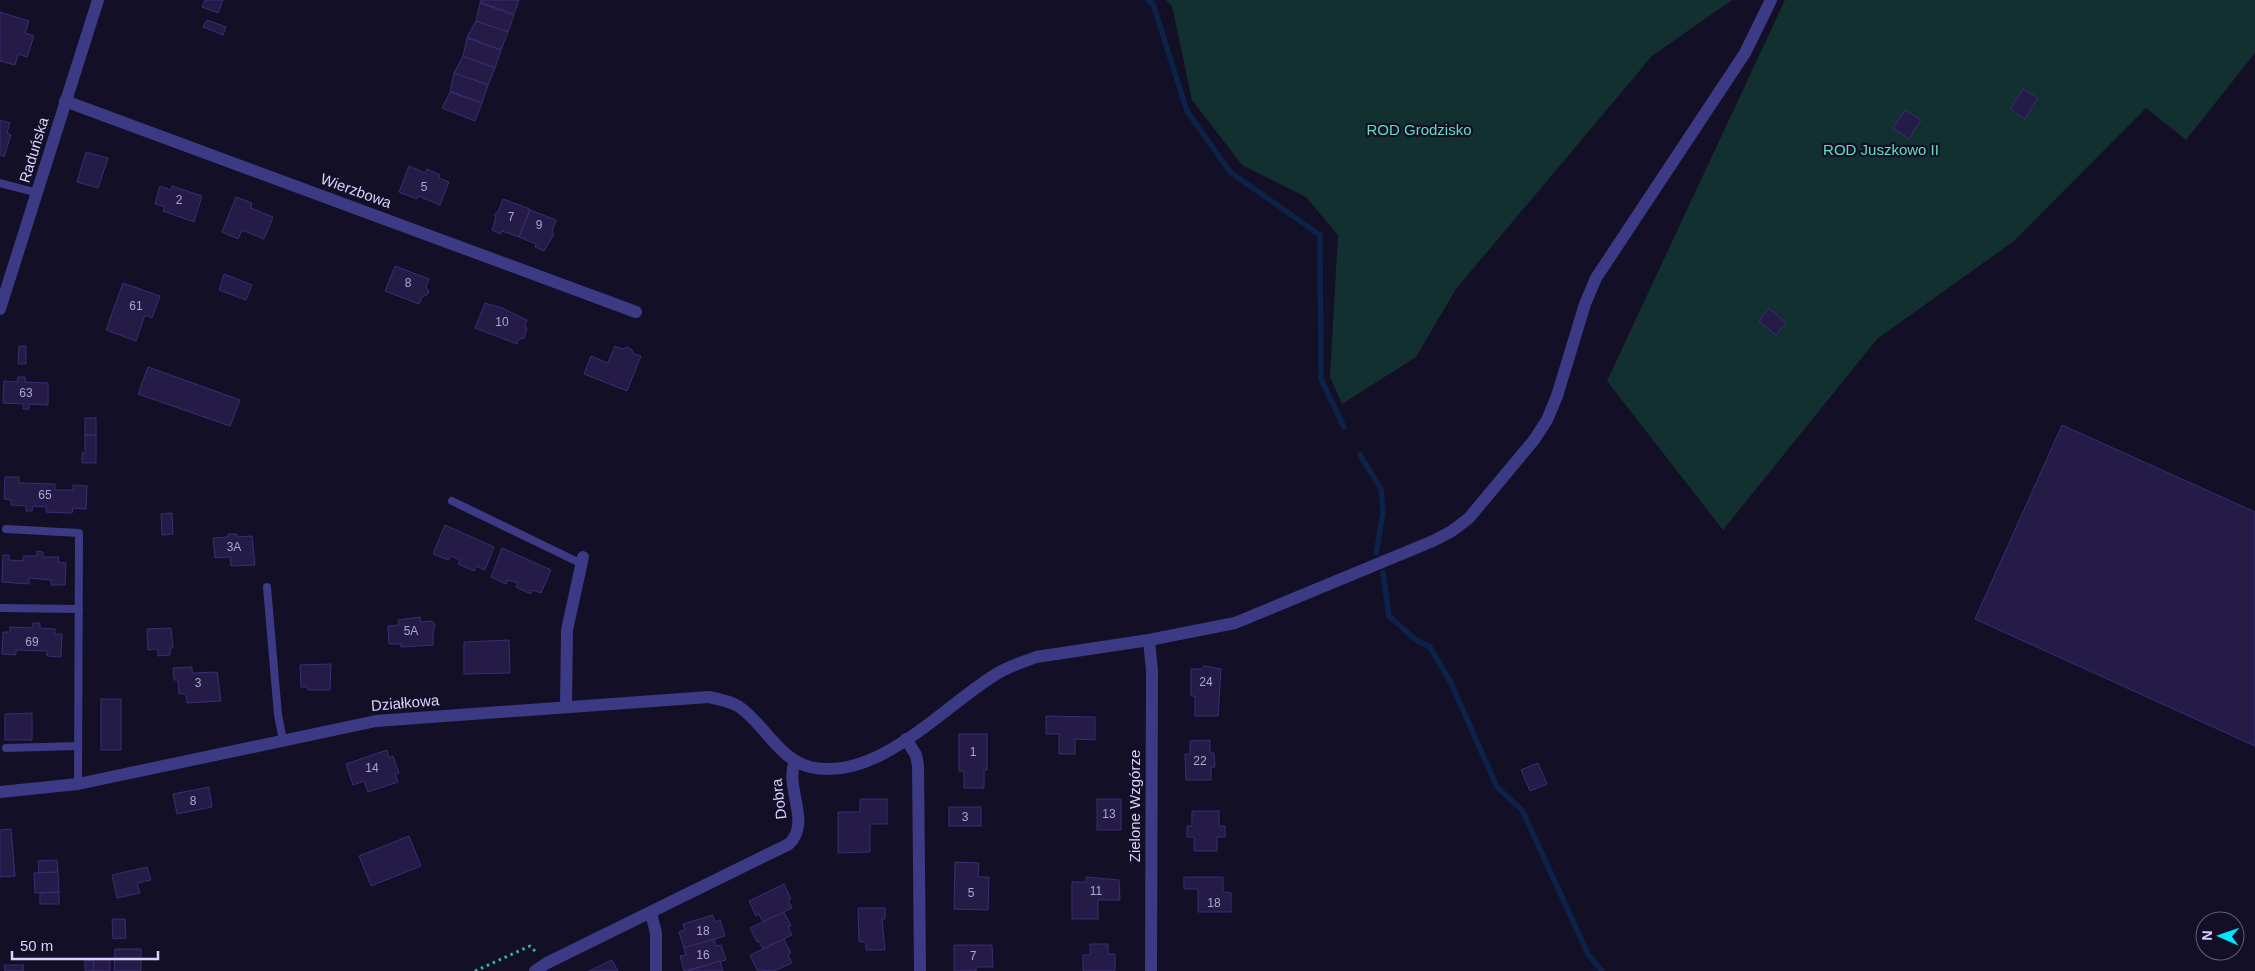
<svg xmlns="http://www.w3.org/2000/svg" width="2255" height="971" font-family="Helvetica,sans-serif">
<style>
.green{fill:#12302f}
.lines{fill:none;stroke-linecap:round;stroke-linejoin:round}
.stream{stroke:#0c2248;stroke-width:5.5}
.building{fill:#241b47;stroke:#3b2d73}
.path{stroke:#2fb8b0;stroke-width:3;stroke-dasharray:2.5 4;stroke-linecap:butt}
.service{stroke:#3d3a85;stroke-width:8}
.minor{stroke:#3d3a85;stroke-width:12}
.tertiary{stroke:#3d3a85;stroke-width:12}
.labels{text-anchor:middle;stroke-width:4.5;stroke-linejoin:round;paint-order:stroke}
.number-label{font-size:12px;fill:#aca6d1}
.park-label{font-size:15px;fill:#5fe0c0;stroke:#130f26}
.street-label{font-size:15px;fill:#d9d4ff;stroke:#130f26}
</style>
<rect width="100%" height="100%" fill="#130f26"/>
<g class="green">
<polygon points="1166,0 1732,0 1652,56 1456,289 1416,357 1342,404 1330,377 1338,235 1306,197 1242,165 1192,100 1172,6"/>
<polygon points="1785,0 2255,0 2255,53 2186,140 2146,108 2014,241 1877,339 1723,530 1607,381"/>
</g>
<g class="lines">
<g class="stream">
<polyline points="1148,0 1153,4 1187,111 1230,172 1320,235 1321,379 1344,427"/>
<polyline points="1360,455 1381,489 1383,513 1376,553"/>
<polyline points="1383,573 1389,616 1416,640 1430,647 1451,683 1497,787 1522,810 1588,954 1602,971"/>
</g>
</g>
<g class="building">
<polygon points="205,0 223,0 218,13 202,7"/>
<polygon points="481,0 519,0 514,14 480,2"/>
<polygon points="480,3 514,15 508,32 476,21"/>
<polygon points="0,12 29,21 25,33 34,36 27,57 18,54 15,65 0,61"/>
<polygon points="207,20 226,27 223,35 203,27"/>
<polygon points="476,21 508,32 501,50 467,37"/>
<polygon points="467,38 501,50 495,68 463,56"/>
<polygon points="463,56 495,68 488,85 454,73"/>
<polygon points="454,73 488,85 482,103 450,91"/>
<polygon points="2023,89 2038,98 2025,119 2010,109"/>
<polygon points="450,92 482,103 475,121 442,108"/>
<polygon points="1905,110 1921,120 1909,139 1893,128"/>
<polygon points="0,120 10,123 7,133 11,135 4,157 0,155"/>
<polygon points="86,152 108,158 98,188 77,182"/>
<polygon points="409,166 425,173 427,169 440,175 439,178 449,182 440,205 418,196 417,199 399,192"/>
<polygon points="160,186 171,190 172,186 202,196 194,222 163,211 165,207 155,204"/>
<polygon points="236,197 252,203 251,208 273,217 264,239 242,230 238,239 222,232"/>
<polygon points="503,199 530,209 519,237 502,231 501,234 492,230 496,218 494,215 499,210"/>
<polygon points="530,210 556,220 552,231 554,234 544,251 535,247 536,244 519,237"/>
<polygon points="395,266 429,279 426,287 429,292 427,295 422,297 419,304 385,291"/>
<polygon points="224,274 252,285 246,300 219,290"/>
<polygon points="123,283 160,296 152,318 145,315 136,341 106,330"/>
<polygon points="485,303 502,308 527,320 525,325 527,329 524,338 519,339 517,344 475,328"/>
<polygon points="1769,308 1786,323 1776,335 1759,321"/>
<polygon points="19,346 26,346 26,364 18,364"/>
<polygon points="615,346 622,349 627,347 631,349 634,354 641,356 627,391 584,374 591,356 608,363"/>
<polygon points="148,367 240,400 230,426 138,394"/>
<polygon points="18,377 25,377 25,382 48,383 48,405 29,404 29,409 23,409 23,404 3,403 4,381 17,382"/>
<rect x="85" y="418" width="11" height="17"/>
<polygon points="2062,425 2255,512 2255,746 1975,619"/>
<polygon points="85,435 96,435 96,463 82,463 82,453 85,453"/>
<polygon points="5,477 19,477 19,483 55,484 55,490 73,490 73,485 87,486 86,509 73,508 72,513 46,512 47,507 33,506 32,511 26,511 26,506 11,505 11,500 4,499"/>
<polygon points="172,513 173,534 162,535 161,514"/>
<polygon points="445,525 494,547 485,570 476,566 474,571 458,564 460,560 451,556 448,560 433,554"/>
<polygon points="228,534 237,534 237,537 252,536 255,565 231,566 230,557 215,558 213,538 228,537"/>
<polygon points="502,548 551,570 541,593 532,590 531,594 516,587 518,583 508,580 506,584 491,577"/>
<polygon points="37,551 43,552 43,557 59,557 58,562 66,563 65,585 51,585 51,580 29,578 29,584 2,582 3,555 9,555 9,560 23,561 23,556 37,556"/>
<polygon points="420,617 421,622 432,621 435,625 433,632 433,645 401,647 401,644 389,644 388,626 399,625 398,620"/>
<polygon points="33,623 40,623 40,628 55,629 55,634 62,634 61,657 47,656 47,651 16,650 16,655 2,654 3,632 10,632 10,627 33,628"/>
<polygon points="171,628 173,648 170,648 170,655 158,656 158,649 148,650 147,629"/>
<polygon points="509,640 510,673 464,674 464,642"/>
<polygon points="331,664 330,690 308,690 307,687 301,687 300,665"/>
<polygon points="1204,666 1221,669 1218,716 1195,716 1195,696 1191,696 1191,669 1202,669"/>
<polygon points="192,667 192,673 217,672 221,701 187,703 186,694 179,694 178,680 174,680 173,668"/>
<rect x="101" y="699" width="20" height="51"/>
<polygon points="32,713 32,740 5,740 5,714"/>
<polygon points="1046,716 1095,717 1095,740 1075,739 1075,754 1059,754 1059,734 1046,734"/>
<polygon points="959,734 987,734 987,770 984,770 984,788 964,788 964,771 959,771"/>
<polygon points="1210,740 1210,753 1214,753 1215,767 1211,767 1211,780 1186,780 1185,754 1190,754 1190,741"/>
<polygon points="387,750 389,758 393,756 399,773 395,774 398,782 368,792 364,781 353,785 346,764"/>
<polygon points="1538,763 1547,784 1530,791 1521,770"/>
<polygon points="209,787 212,807 177,814 173,794"/>
<polygon points="860,799 887,799 887,824 870,824 870,852 838,853 838,812 860,812"/>
<rect x="1097" y="799" width="24" height="31"/>
<rect x="949" y="807" width="32" height="19"/>
<polygon points="1192,811 1219,811 1219,826 1225,826 1225,837 1217,837 1217,851 1194,851 1194,837 1187,837 1187,826 1192,826"/>
<polygon points="11,829 15,876 0,877 0,830"/>
<polygon points="409,836 421,866 371,886 359,856"/>
<polygon points="57,860 58,872 39,873 38,861"/>
<polygon points="955,862 979,863 978,877 989,877 988,910 954,909"/>
<polygon points="147,867 151,880 137,883 140,893 117,898 112,875"/>
<polygon points="58,872 59,892 35,893 34,873"/>
<polygon points="1086,877 1119,880 1120,900 1098,900 1098,919 1072,919 1072,882 1086,882"/>
<polygon points="1184,877 1223,877 1223,892 1231,893 1231,912 1198,912 1198,889 1184,889"/>
<polygon points="784,884 791,899 788,900 792,908 763,922 759,914 756,916 749,901"/>
<polygon points="59,892 59,904 40,904 40,893"/>
<polygon points="858,908 885,908 885,919 882,919 885,950 866,950 866,942 859,942"/>
<polygon points="784,912 791,926 788,927 792,935 763,949 759,941 757,942 750,928"/>
<polygon points="713,915 715,922 720,920 725,936 684,948 679,932 685,930 683,924"/>
<polygon points="112,919 125,919 126,938 113,939"/>
<polygon points="714,939 716,946 721,945 726,960 684,971 680,956 686,955 684,948"/>
<polygon points="784,939 791,953 788,955 792,963 774,971 757,970 750,955"/>
<polygon points="1090,944 1108,944 1108,954 1115,954 1115,971 1083,971 1083,955 1090,955"/>
<polygon points="954,945 992,945 993,967 976,967 976,971 954,971"/>
<polygon points="115,949 141,949 141,971 114,971"/>
<polygon points="92,958 110,959 110,971 93,971"/>
<polygon points="85,960 94,961 93,971 85,971"/>
<polygon points="612,960 618,971 589,971"/>
<polygon points="720,961 723,971 688,971"/>
<polygon points="4,965 24,965 23,971 5,971"/>
</g>
<g class="lines">
<polyline class="path" points="475,971 530,946 537,953"/>
<g class="service">
<polyline points="0,183 38,193"/>
<polyline points="452,501 580,563"/>
<polyline points="6,529 79,533 78,784"/>
<polyline points="267,587 278,715 283,740"/>
<polyline points="1,608 79,609"/>
<polyline points="6,748 78,746"/>
</g>
<g class="minor">
<polyline points="65,101 636,312"/>
<polyline points="1149,640 1152,671 1151,971"/>
<polyline points="566,707 567,630 583,557"/>
<polyline points="906,739 916,755 918,765 920,971"/>
<path d="M0,792L78,784L376,721L709,697C719,699 729,701 738,706C764,723 778,759 810,767C878,783 944,705 998,673C1010,666 1023,662 1036,657L1149,640L1235,623L1433,541L1452,531L1469,518L1534,440L1547,420L1557,396L1585,304L1596,278L1745,53L1771,0"/>
<polyline points="651,913 656,933 656,971"/>
<path d="M535,971L547,963L789,844C812,822 784,788 795,761"/>
</g>
<polyline class="tertiary" points="0,309 98,0"/>
</g>
<g class="labels">
<g class="number-label">
<text x="424" y="191">5</text>
<text x="179" y="204">2</text>
<text x="511" y="221">7</text>
<text x="539" y="229">9</text>
<text x="408" y="287">8</text>
<text x="136" y="310">61</text>
<text x="502" y="326">10</text>
<text x="26" y="397">63</text>
<text x="45" y="499">65</text>
<text x="234" y="551">3A</text>
<text x="411" y="635">5A</text>
<text x="32" y="646">69</text>
<text x="1206" y="686">24</text>
<text x="198" y="687">3</text>
<text x="973" y="756">1</text>
<text x="1200" y="765">22</text>
<text x="372" y="772">14</text>
<text x="193" y="805">8</text>
<text x="1109" y="818">13</text>
<text x="965" y="821">3</text>
<text x="1096" y="895">11</text>
<text x="971" y="897">5</text>
<text x="1214" y="907">18</text>
<text x="703" y="935">18</text>
<text x="703" y="959">16</text>
<text x="973" y="960">7</text>
</g>
<g class="park-label">
<text x="1419" y="135">ROD Grodzisko</text>
<text x="1881" y="155">ROD Juszkowo II</text>
</g>
<g class="street-label">
<text transform="translate(34 150) rotate(-73)" y="5">Raduńska</text>
<text transform="translate(356 191) rotate(20)" y="5">Wierzbowa</text>
<text transform="translate(405 703) rotate(-5)" y="5">Działkowa</text>
<text transform="translate(779 799) rotate(-97)" y="5">Dobra</text>
<text transform="translate(1135 806) rotate(-90)" y="5">Zielone Wzgórze</text>
</g>
</g>
<g transform="translate(2220 936) rotate(272)"><circle r="24" fill="#130f26" stroke="#625e7d"/>
<path d="M0-4L9 19L0 12L-9 19Z" fill="#00e5ff"/>
<text y="-8" font-size="14" font-weight="bold" text-anchor="middle" fill="#d9d4ff">N</text>
</g>
<path d="M12 951v8h146v-8" fill="none" stroke="#d9d4ff" stroke-width="2.5"/>
<text x="20" y="951" font-size="15" fill="#d9d4ff" stroke="#130f26" stroke-width="4" paint-order="stroke">50 m</text>
</svg>
